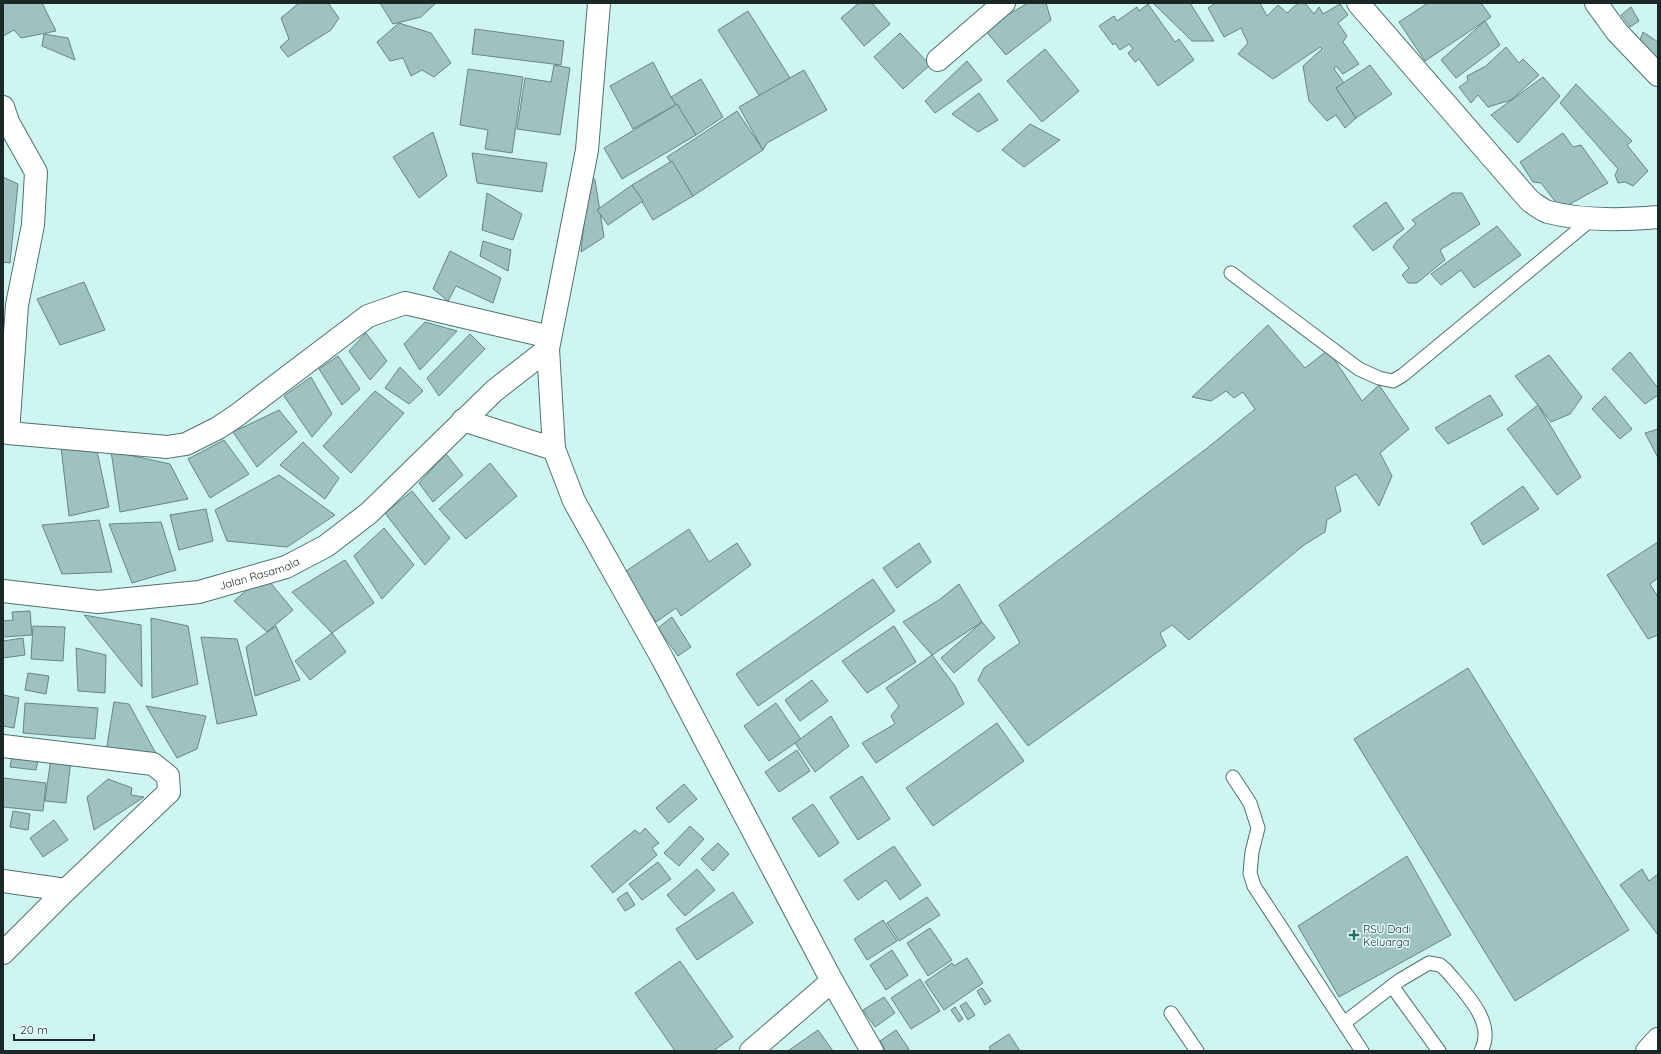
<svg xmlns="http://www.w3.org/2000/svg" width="1661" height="1054" font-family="Quicksand,sans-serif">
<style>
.building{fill:#9dc2bf;stroke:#648784}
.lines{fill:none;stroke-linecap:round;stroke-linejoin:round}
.lane-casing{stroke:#4f716e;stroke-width:15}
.street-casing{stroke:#4f716e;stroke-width:24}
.secondary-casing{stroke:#4f716e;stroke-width:24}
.lane{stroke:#fff;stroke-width:13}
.street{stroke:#fff;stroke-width:22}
.secondary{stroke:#fff;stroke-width:22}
.poi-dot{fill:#256f6b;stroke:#e8fefc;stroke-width:1.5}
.labels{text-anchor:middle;stroke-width:3;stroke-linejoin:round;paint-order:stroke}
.street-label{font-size:11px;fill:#1a2827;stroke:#e8fefc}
.poi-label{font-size:11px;fill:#1a2827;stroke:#e8fefc;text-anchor:start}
</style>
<rect width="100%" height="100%" fill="#cff5f1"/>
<g class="building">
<polygon points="3,3 42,3 56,31 21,38 14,30 3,36"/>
<polygon points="299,3 328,3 339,18 331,30 288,57 280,47 289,39 281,18"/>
<polygon points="380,3 436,3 421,17 393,24"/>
<polygon points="859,3 872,3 890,24 864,46 841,18"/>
<polygon points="1028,3 1046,3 1051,20 1006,55 984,29"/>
<polygon points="1153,3 1190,3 1214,41 1192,41"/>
<polygon points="1216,3 1260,3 1267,16 1278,5 1287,13 1298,3 1305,3 1314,14 1319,7 1323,14 1340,4 1348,15 1338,23 1347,36 1343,42 1359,64 1343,74 1336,66 1334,69 1344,83 1336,88 1356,118 1345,128 1336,115 1327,121 1309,101 1303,66 1322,49 1320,47 1273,79 1238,54 1248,43 1241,28 1224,37 1208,8"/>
<polygon points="1428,3 1481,3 1491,17 1425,61 1399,22"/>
<polygon points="1148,4 1175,42 1179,39 1194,60 1158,86 1139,59 1135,62 1128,53 1133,49 1129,44 1120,50 1115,43 1113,45 1099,26 1114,16 1117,21 1137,7 1139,11"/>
<polygon points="1631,7 1639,21 1630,27 1621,15"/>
<polygon points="748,11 790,78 760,97 718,30"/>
<polygon points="1485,21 1500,45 1456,78 1441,60"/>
<polygon points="399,23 431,33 451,63 434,77 422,70 411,76 403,58 390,61 377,42"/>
<polygon points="475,29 564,41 561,65 472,54"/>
<polygon points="1643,32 1658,42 1658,60 1639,43"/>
<polygon points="900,33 930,65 903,89 874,57"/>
<polygon points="44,34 68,38 75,60 42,46"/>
<polygon points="1506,47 1519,63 1523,59 1539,75 1511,100 1488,107 1478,95 1471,103 1459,87 1468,81 1467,76 1486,66"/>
<polygon points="1045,49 1079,91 1042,122 1007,81"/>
<polygon points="967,61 982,80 935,113 925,101"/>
<polygon points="653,62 671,97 677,104 633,129 610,86"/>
<polygon points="554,65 570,68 560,135 517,129 525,78 551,82"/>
<polygon points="1370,65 1392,94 1356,118 1336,88"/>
<polygon points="468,69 523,77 512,153 485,149 488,130 460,125"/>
<polygon points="804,70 827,110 767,143 763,150 739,107"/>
<polygon points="1543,77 1560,96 1518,143 1491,115"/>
<polygon points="701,79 723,117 696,135 671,97"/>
<polygon points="1576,84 1632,141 1627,145 1648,171 1633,186 1625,182 1618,183 1615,175 1618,169 1560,103"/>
<polygon points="979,93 998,120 978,132 952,114"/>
<polygon points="677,104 696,135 622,179 604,148"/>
<polygon points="737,111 763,150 693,196 667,157"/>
<polygon points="1030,124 1060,140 1024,167 1002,150"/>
<polygon points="433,132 447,176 419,198 393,157"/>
<polygon points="1563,133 1573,147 1581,145 1608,183 1561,209 1541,183 1533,182 1520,162"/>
<polygon points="472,153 547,163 542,192 477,183"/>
<polygon points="672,161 693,196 653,220 632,185"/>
<polygon points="589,173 595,180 604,237 581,252"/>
<polygon points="3,177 18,184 10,263 3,262"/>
<polygon points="632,185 643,201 608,225 597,210"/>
<polygon points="487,193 522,214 513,240 482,230"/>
<polygon points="1452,193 1462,193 1480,224 1440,250 1445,260 1417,283 1408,283 1402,275 1409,268 1393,247 1397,241 1416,224 1412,220"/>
<polygon points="1386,202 1404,229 1373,251 1353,226"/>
<polygon points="1497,226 1521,255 1474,288 1461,270 1441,285 1431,274"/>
<polygon points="483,241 511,250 508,271 480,256"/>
<polygon points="450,251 501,278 493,303 456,286 448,301 433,289"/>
<polygon points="84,282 105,330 60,345 37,299"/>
<polygon points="425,322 457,331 420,370 404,344"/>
<polygon points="1268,325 1305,368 1328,350 1362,401 1379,385 1409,429 1380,453 1392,476 1379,506 1356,474 1335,487 1341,511 1327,520 1325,532 1304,545 1189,640 1172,625 1160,633 1166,646 1028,746 978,680 984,668 1020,643 999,605 1206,449 1255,409 1243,392 1234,398 1226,391 1211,401 1192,397"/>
<polygon points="366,333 387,361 370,380 349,351"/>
<polygon points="470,334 485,349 439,396 427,378"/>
<polygon points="1630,352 1658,388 1658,395 1645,404 1612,369"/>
<polygon points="1549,355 1582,397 1570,414 1551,422 1515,376"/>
<polygon points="338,356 360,389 342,405 319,369"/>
<polygon points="400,367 423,391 409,404 385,388"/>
<polygon points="311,377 332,414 312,437 284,396"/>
<polygon points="375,391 404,413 351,473 323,446"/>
<polygon points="1490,395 1503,415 1448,444 1435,428"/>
<polygon points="1605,396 1632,429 1620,439 1592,409"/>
<polygon points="1538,405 1581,477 1557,495 1507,429"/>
<polygon points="279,410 297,432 257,467 233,432"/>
<polygon points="1658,429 1658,458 1645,433"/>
<polygon points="224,440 249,474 210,498 188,459"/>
<polygon points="303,442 339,478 325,499 280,465"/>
<polygon points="61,447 97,451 109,507 69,516"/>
<polygon points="111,451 170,464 188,499 120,512"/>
<polygon points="446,454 463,475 433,502 419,483"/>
<polygon points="490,463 517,496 466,539 439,509"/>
<polygon points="279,475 335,515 287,547 227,541 215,510"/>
<polygon points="1523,486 1539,509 1483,545 1471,523"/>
<polygon points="412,491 450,538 425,565 385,513"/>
<polygon points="206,509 213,541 179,550 170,515"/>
<polygon points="99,520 112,572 62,574 42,525"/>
<polygon points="161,522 176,570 132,583 109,524"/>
<polygon points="384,528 414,565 382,599 354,556"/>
<polygon points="689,529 709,562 737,543 751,565 681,616 676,608 656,622 623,573"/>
<polygon points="1658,542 1658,578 1650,584 1658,597 1658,635 1648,639 1607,575"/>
<polygon points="919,543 931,562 897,588 883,568"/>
<polygon points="345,560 374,603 332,633 292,592"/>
<polygon points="264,575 293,610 267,632 234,601"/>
<polygon points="873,579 895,611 758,706 736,674"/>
<polygon points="959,584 982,622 932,655 903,622 939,600"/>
<polygon points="30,611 32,635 3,637 3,621 13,620 12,612"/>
<polygon points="84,615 141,625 142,687"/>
<polygon points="672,617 691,647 678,656 658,628"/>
<polygon points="151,618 188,626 198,684 152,698"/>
<polygon points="982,622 995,638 954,673 941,658"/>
<polygon points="33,626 65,627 63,661 31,659"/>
<polygon points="276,626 300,680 255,696 246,647"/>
<polygon points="894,626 916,662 867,693 842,661"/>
<polygon points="332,633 346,652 310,680 295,661"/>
<polygon points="201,637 237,639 257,715 217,724"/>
<polygon points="23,638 25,655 3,658 3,641"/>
<polygon points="76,648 106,655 105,693 78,691"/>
<polygon points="932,655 955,686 964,704 876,763 862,743 895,724 891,716 899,706 886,688"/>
<polygon points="1468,668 1629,930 1515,1001 1354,739"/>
<polygon points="28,673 49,676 46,694 25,690"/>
<polygon points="812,680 828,701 800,721 785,700"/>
<polygon points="3,695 19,698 14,728 3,726"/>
<polygon points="114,702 129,704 159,759 106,752"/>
<polygon points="25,703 98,708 95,739 23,733"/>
<polygon points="776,703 801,739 769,761 744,726"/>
<polygon points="146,706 206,716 197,749 177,758"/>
<polygon points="831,716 849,746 815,772 795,743"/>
<polygon points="997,723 1024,761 933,826 906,788"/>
<polygon points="797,750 810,771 779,792 765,772"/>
<polygon points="12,756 38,760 36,770 10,767"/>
<polygon points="51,757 71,760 66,803 45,801"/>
<polygon points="862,776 890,819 858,840 830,797"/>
<polygon points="3,778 46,783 43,811 3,807"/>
<polygon points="108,779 132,788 131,795 144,797 94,830 87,797"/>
<polygon points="684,784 697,799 669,823 656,808"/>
<polygon points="813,804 839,843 819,857 792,818"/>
<polygon points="13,811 30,814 28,830 10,827"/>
<polygon points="54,820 68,840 43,857 30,838"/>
<polygon points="690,826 704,839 679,866 664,853"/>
<polygon points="645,828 659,843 652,848 657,855 613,893 591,866 635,830 640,834"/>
<polygon points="718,843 729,854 713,871 701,859"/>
<polygon points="894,846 921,885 900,900 886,880 858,900 844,880"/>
<polygon points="1407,856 1451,935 1339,997 1298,926"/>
<polygon points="658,862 671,879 642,900 629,884"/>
<polygon points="697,869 715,890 685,916 667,895"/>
<polygon points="1642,869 1649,881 1658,874 1658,935 1620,885"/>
<polygon points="627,892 635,905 625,911 617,899"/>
<polygon points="733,892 753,923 697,960 676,929"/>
<polygon points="927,897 940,915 899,941 887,923"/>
<polygon points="883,920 897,941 867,960 854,939"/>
<polygon points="930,928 952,960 928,976 907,943"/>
<polygon points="892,950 908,975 886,990 870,965"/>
<polygon points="967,958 983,983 944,1010 925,982 952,963 954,966"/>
<polygon points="680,961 733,1037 713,1051 675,1051 635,993"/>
<polygon points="920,979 940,1011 911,1029 891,998"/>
<polygon points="982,988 991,1001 985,1005 977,991"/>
<polygon points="884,997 895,1013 875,1027 863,1010"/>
<polygon points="966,1002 975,1015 968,1020 960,1006"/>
<polygon points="955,1007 963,1019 959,1022 951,1010"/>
<polygon points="818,1030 833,1051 788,1051"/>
<polygon points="896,1030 909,1049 905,1051 886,1051 880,1041"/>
<polygon points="1009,1034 1020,1051 991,1051 989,1047"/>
</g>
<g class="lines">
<g class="lane-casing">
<g id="lane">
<polyline points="1231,273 1359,369 1379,378 1393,381 1403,375 1593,218"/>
<polyline points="1233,777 1250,803 1258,828 1252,852 1250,873 1254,886 1362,1051"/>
<polyline points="1392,986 1439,1051"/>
<polyline points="1171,1013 1197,1051"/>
<path d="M1344,1023L1400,980L1429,963L1440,965L1446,970C1463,991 1497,1022 1481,1051"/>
</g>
</g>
<g class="street-casing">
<g id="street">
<path d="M1358,3L1530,201C1535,204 1542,210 1548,212C1582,221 1624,220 1658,217"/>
<polyline points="1596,3 1617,32 1658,75"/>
<polyline points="938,60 1004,3"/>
<polyline points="3,107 8,122 36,172 33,225 17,305 8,433 167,447 186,444 218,428 236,416 368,316 405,303 550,337"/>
<polyline points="3,746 153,764 168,776 169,792 66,890 3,953"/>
<polyline points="3,881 66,890"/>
<polyline points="751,1051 832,981"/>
</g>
</g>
<g class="secondary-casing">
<g id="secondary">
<polyline points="599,3 587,150 548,349 554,449 574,501 662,658 832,981 872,1051"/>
<polyline points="463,420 554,449"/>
<path id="s1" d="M3,591L98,602L199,592L286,567L326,546L369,513L494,391L548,349"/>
<polyline points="1647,1051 1658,1039"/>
</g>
</g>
<use href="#lane" class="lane"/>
<use href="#street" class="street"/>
<use href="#secondary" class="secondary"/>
</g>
<path class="poi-dot" d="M1352 929h4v4h4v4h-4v4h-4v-4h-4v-4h4z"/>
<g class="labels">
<g class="street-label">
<text dy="4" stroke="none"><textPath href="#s1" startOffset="260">Jalan Rasamala</textPath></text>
</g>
<g class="poi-label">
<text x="1363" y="933">RSU Dadi<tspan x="1363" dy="13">Keluarga</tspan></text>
</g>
</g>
<rect width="1661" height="1054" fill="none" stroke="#1a2827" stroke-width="8"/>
<path d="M14 1034v6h80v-6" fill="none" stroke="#1a2827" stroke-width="2"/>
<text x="20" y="1034" font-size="12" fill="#1a2827" stroke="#e8fefc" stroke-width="3" paint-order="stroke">20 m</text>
</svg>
